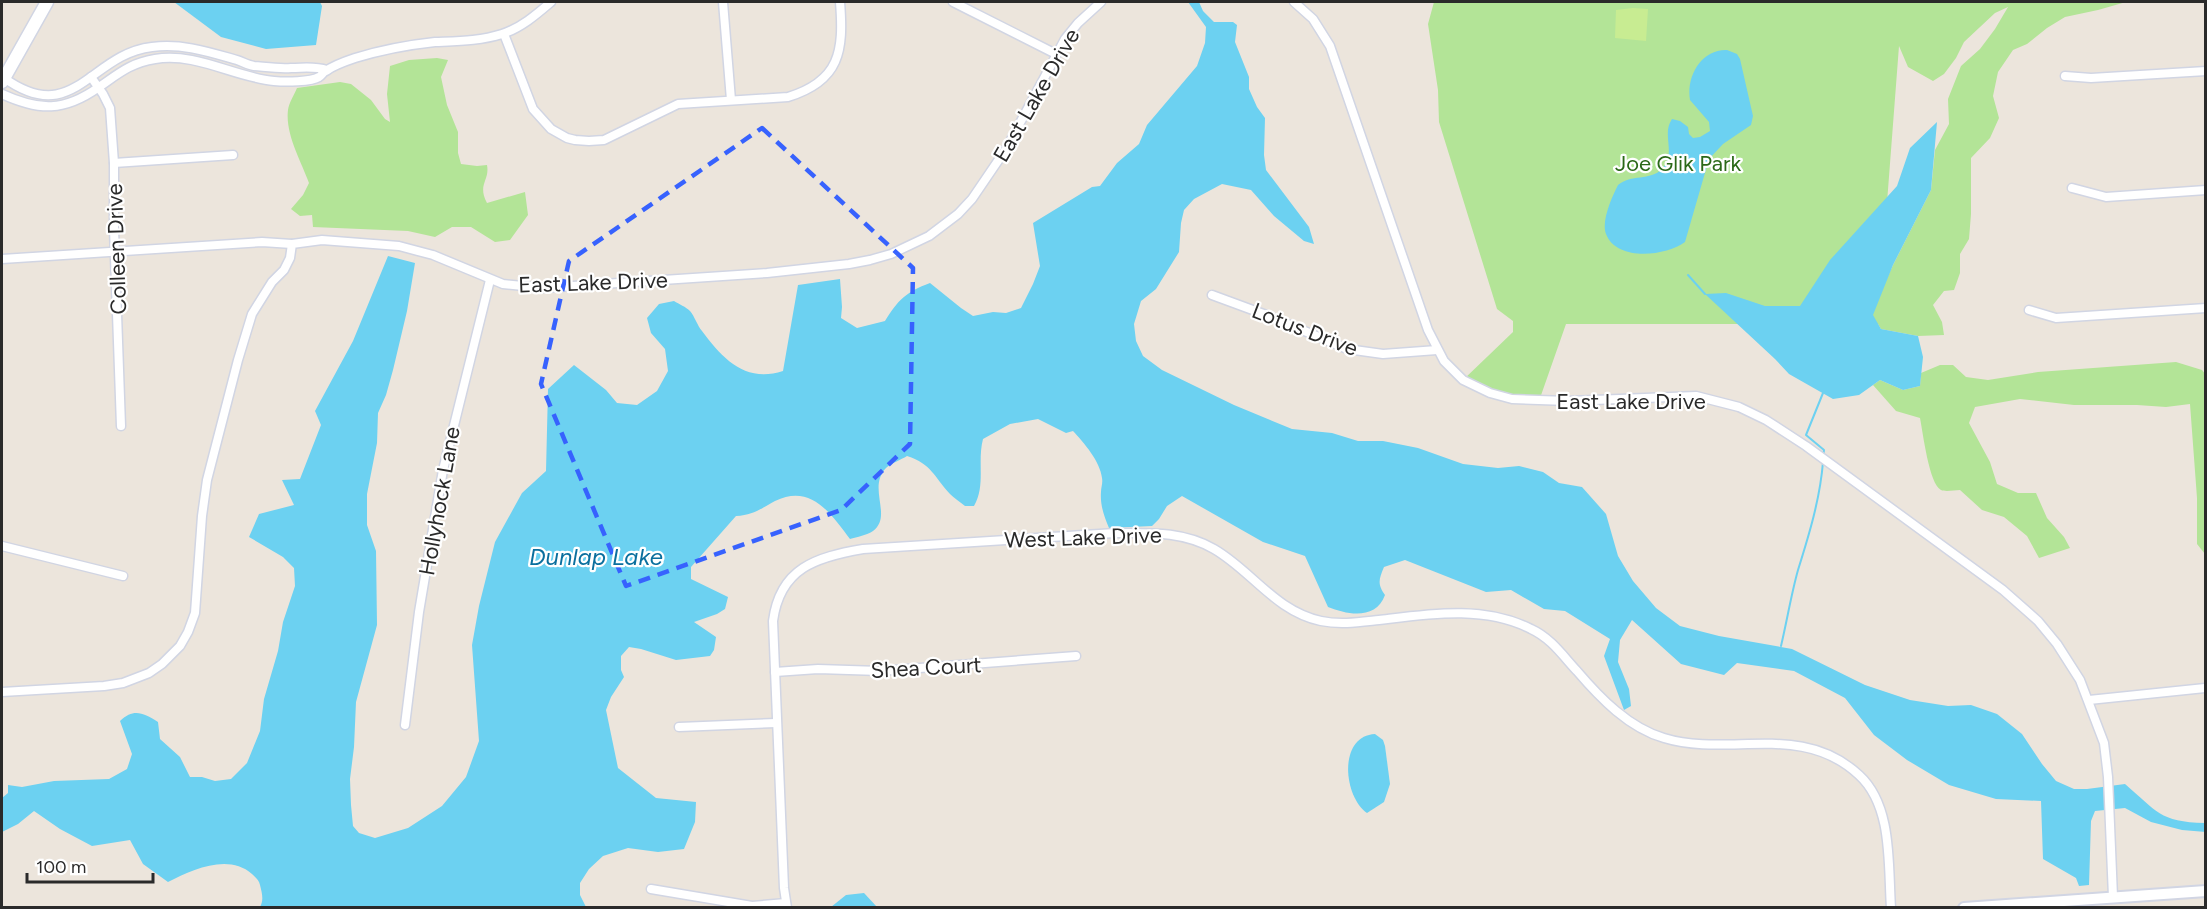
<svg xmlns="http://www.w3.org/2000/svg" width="2207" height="909" font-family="Figtree,sans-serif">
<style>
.green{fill:#b3e497;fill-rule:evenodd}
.pitch{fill:#c8ec92}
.water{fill:#6cd1f1}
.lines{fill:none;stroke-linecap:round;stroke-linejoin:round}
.stream{stroke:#6cd1f1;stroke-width:2}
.minor-casing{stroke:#d1d5e3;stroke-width:11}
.tertiary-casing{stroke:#d1d5e3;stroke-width:14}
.secondary-casing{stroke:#d1d5e3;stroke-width:15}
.minor{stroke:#fff;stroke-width:8}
.tertiary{stroke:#fff;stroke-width:10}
.secondary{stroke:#fff;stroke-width:12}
.marked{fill:none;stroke:#3762fe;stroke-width:4.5;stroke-dasharray:12 8;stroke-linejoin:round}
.labels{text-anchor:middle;stroke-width:4.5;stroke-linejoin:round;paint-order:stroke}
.street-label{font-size:22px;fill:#2a2a2a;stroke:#fff}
.park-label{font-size:22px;fill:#2b6918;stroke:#fff}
.water-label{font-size:24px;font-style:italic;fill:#0a6f9e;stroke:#fff}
</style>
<rect width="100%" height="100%" fill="#ece5dc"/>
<g class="green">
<path d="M1434,2H2126L2098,10L2065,17L2047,28L2027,44L2013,50L1998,72L1993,96L1999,118L1990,138L1971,158V214L1969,239L1960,254V273L1954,290L1944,291L1933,305L1942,322L1944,335L1918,336L1881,329L1878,324H1566L1539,401L1512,399L1463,380L1513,332V321L1497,309L1439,122L1438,90L1428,24ZM2008,7L1995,29L1980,49L1961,66L1948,99L1949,124L1935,150L1931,190L1893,265L1880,294L1899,46L1908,67L1933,81L1944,74L1956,58L1964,42L1995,13Z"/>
<path d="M437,58L448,60L441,77L447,105L458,132V153L461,164L477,166L487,165C490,181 477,184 487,203L525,192L528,215L510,240L495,242L471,227H452L435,237L408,231L313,227L312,215L300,216L291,209L303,195L309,183C301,161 285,134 288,110C289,103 294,95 297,88L340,82L351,84L371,100L385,119L390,122L387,94L390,66L409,60Z"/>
<path d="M2176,362L2202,370L2206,375L2205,554L2197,544V498L2190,404L2166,407L2137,405H2074L2020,399L1975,407L1969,423L1990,462L1997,484L2018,493H2036L2047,518L2064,537L2070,548L2039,558L2027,536L2004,517L1982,510L1960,490C1954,490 1946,492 1941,490C1929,484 1923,433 1920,418L1896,411L1873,385L1880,380L1903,390L1920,386L1921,373L1940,365H1953L1966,377L1988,380L2038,372Z"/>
</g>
<polygon class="pitch" points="1633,8 1648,9 1646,41 1615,38 1616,10"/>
<g class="water">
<polygon points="174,2 320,2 322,6 316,45 266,49 221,37"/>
<path d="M1188,2H1199L1203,11L1214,22H1233L1237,25L1235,42L1249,77V89L1257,107L1265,118L1264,155L1266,170L1309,227L1314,244L1304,241L1274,216L1251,190L1222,184L1194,199L1184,210L1181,223L1179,252L1156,289L1141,301L1134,324L1136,341L1143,356L1162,370L1234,405L1292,429L1332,433L1358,441H1383L1418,448L1463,464L1498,468L1519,466L1543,472L1559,483L1582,487L1606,514L1618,556L1633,581L1656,608L1680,626L1719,636L1792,649L1865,685L1910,700L1948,706L1971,705L1997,714L2022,734L2042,764L2056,781L2074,789H2087L2125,784C2157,811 2159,822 2205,823L2206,832L2182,830L2151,822L2125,808L2095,811L2091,821L2089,885L2079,886L2076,878L2043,859L2041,801L1996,799L1949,785L1907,760L1874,735L1845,698L1794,671L1737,663L1724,675L1681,664L1632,620L1620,640L1618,662L1629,689L1631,706L1624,710L1604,656L1610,639L1565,611L1544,609L1511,590L1486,592L1405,560L1384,567C1379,579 1377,584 1385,595C1376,620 1348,615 1328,607L1305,556L1263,542L1182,496L1167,506L1159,519L1152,526L1109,528C1104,516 1100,505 1101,492C1101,487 1103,483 1102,478C1100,461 1084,443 1073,431L1066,433L1038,419L1010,424L983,439C977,462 986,485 974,506H965C960,502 954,498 950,494C934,477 932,464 907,456C901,460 891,463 886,468C867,488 893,516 873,531C867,535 857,537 850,539C831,514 811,483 775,501C760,509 754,515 736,516L691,567V579L728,597L725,609L717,614L694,622L716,637L714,650L710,656L676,660L641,649L629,647L621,656V670L624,677L611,697L606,710L618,768L656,798L696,802L695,822L684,849L658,852L628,848L603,856L589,869L580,883V895L586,907H260C264,900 262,893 260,885C259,880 256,878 252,874C228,853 192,870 168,882L143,864L130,840L92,846L60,829L34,811L18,824L2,832V798L8,793V785L22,787L54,781L109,779L127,769L132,754L120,721C134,708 143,713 158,722L160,739L180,757L190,777H202L215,781L231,779L247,763L260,731L264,699L278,651L283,622L295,586L294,568L283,557L249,537L259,514L294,505L282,480L300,479L321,425L315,411L353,341L388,256L415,263L407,311L393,370L386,395L378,413L377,443L367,494V525L376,551L377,625L356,702L354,747L350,779L351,805L353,826L359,833L375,838L408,828L442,806L466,777L479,741L472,645L479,606L495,542L522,493L546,471L548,389L574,365L606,390L617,403L637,405L657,391L668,371L665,349L651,333L647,318L659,304L674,301C679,304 686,307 690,311C695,317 697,325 702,331C723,359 745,383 783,371L798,285L840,279L842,307L841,318L857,328L885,321C898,300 906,292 930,283L961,308L973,316L993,312L1006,313L1021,308L1033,284L1040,266L1033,223L1092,187L1100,186L1117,163L1139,144L1147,125L1197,66L1205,43L1206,27Z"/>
<path d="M1727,50L1737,54L1740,59L1753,116L1751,125L1723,144L1709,159L1685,242C1666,256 1617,262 1606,234C1601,221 1612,197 1618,185C1631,174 1650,181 1662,169C1677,153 1661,135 1672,119L1680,121L1688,127L1689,134L1693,138L1700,137L1710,131L1709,122L1690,100C1686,77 1701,49 1727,50Z"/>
<polygon points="1937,122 1931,190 1893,265 1873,315 1881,329 1918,336 1923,357 1920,386 1903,390 1880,380 1859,395 1833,399 1789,374 1775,359 1705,294 1726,293 1765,306 1800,306 1830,260 1897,186 1910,148"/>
<path d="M1375,734L1383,740L1385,746L1390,784L1384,802L1367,813C1343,796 1338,736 1375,734Z"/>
<polygon points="864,893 877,907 831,907 846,895"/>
</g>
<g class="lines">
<g class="stream">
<polyline points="1688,275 1705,294"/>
<polyline points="1823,393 1806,435 1824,450 1823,457"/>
<path d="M1781,646C1787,621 1791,595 1798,570C1809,535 1820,499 1823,462"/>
</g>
<g class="minor-casing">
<g id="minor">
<polyline points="723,2 731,100"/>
<polyline points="953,2 1056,54"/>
<polyline points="1294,2 1313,19 1330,46 1428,330 1444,361 1463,380 1490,393 1512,399 1568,401 1696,396 1739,407 1766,420 1806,446 2003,590 2038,621 2057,644 2080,680 2104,743 2108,777 2113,897"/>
<path d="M504,34L533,109L551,129L567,138L575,140L589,141L604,140L678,104L788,97C840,81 844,51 840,2"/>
<polyline points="2065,76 2091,78 2206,71"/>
<polyline points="91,77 103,94 110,108 114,163 114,229 121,426"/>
<path d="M4,78C74,128 90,54 152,47C182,43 209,52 237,60C243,62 248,65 254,66C266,67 279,69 291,68C304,68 314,66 327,70"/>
<path d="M2,94C39,111 64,112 99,87C118,74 130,63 155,59C196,52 234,77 274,81C285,82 311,82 319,77C322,75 323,72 326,71C334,65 346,61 355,58C381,50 407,45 435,42C458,41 480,41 502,34C521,28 537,14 551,2"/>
<polyline points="114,163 233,155"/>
<polyline points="2072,188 2106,197 2206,190"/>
<polyline points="2,259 262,242 292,244"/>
<polyline points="1212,295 1269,316 1347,349 1383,354 1437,350"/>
<polyline points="2029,310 2056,318 2206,308"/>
<polyline points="2,546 123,576"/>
<polyline points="775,672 818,669 880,671 1076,656"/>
<polyline points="2,692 104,686 123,683 149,673 162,664 180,646 188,632 195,613 202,516 207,480 238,360 252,314 272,282 284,270 290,258 292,244 322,240 399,246 433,255 503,284 543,288 767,273 849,264 870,260 891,254 929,236 958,214 972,199 1006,149 1065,39 1078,23 1101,2"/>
<polyline points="2089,700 2205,688"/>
<polyline points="405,725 419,612 443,470 490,280"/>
<polyline points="679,727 776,723"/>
<polyline points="651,889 752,906 786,903"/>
<path d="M787,908L784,888L773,621C780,568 816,557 863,549L1115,533C1149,533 1183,531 1214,549C1252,571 1275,611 1321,621C1341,625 1360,622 1379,620C1429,614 1484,605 1531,629C1551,638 1563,656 1577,671C1600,698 1629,728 1664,738C1729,758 1801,721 1859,775C1893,806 1888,865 1891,908"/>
</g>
</g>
<g class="tertiary-casing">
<polyline id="tertiary" points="1964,908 2206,891"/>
</g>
<g class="secondary-casing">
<polyline id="secondary" points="2,82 47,2"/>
</g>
<use href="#minor" class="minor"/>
<use href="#tertiary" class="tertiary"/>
<use href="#secondary" class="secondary"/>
</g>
<path class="marked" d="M762,128L913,268L910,444L841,510L626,586L541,384L569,261Z"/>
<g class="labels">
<g class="street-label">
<text transform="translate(1036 95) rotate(-60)" y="8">East Lake Drive</text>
<text transform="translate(116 249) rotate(-92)" y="8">Colleen Drive</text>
<text transform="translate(593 282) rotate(-2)" y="8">East Lake Drive</text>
<text transform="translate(1305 329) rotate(21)" y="8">Lotus Drive</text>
<text x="1631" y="409">East Lake Drive</text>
<text transform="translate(439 501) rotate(-80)" y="8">Hollyhock Lane</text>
<text transform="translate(1083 537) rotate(-2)" y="8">West Lake Drive</text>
<text transform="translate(926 667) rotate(-3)" y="8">Shea Court</text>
</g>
<g class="park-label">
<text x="1678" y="171">Joe Glik Park</text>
</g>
<g class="water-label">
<text x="596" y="565">Dunlap Lake</text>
</g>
</g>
<rect width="2207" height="909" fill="none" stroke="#2a2a2a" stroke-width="6"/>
<path d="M27 873v9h126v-9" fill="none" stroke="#2a2a2a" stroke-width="3"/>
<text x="36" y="873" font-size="18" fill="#2a2a2a" stroke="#ffffff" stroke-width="4.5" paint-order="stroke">100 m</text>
</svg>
